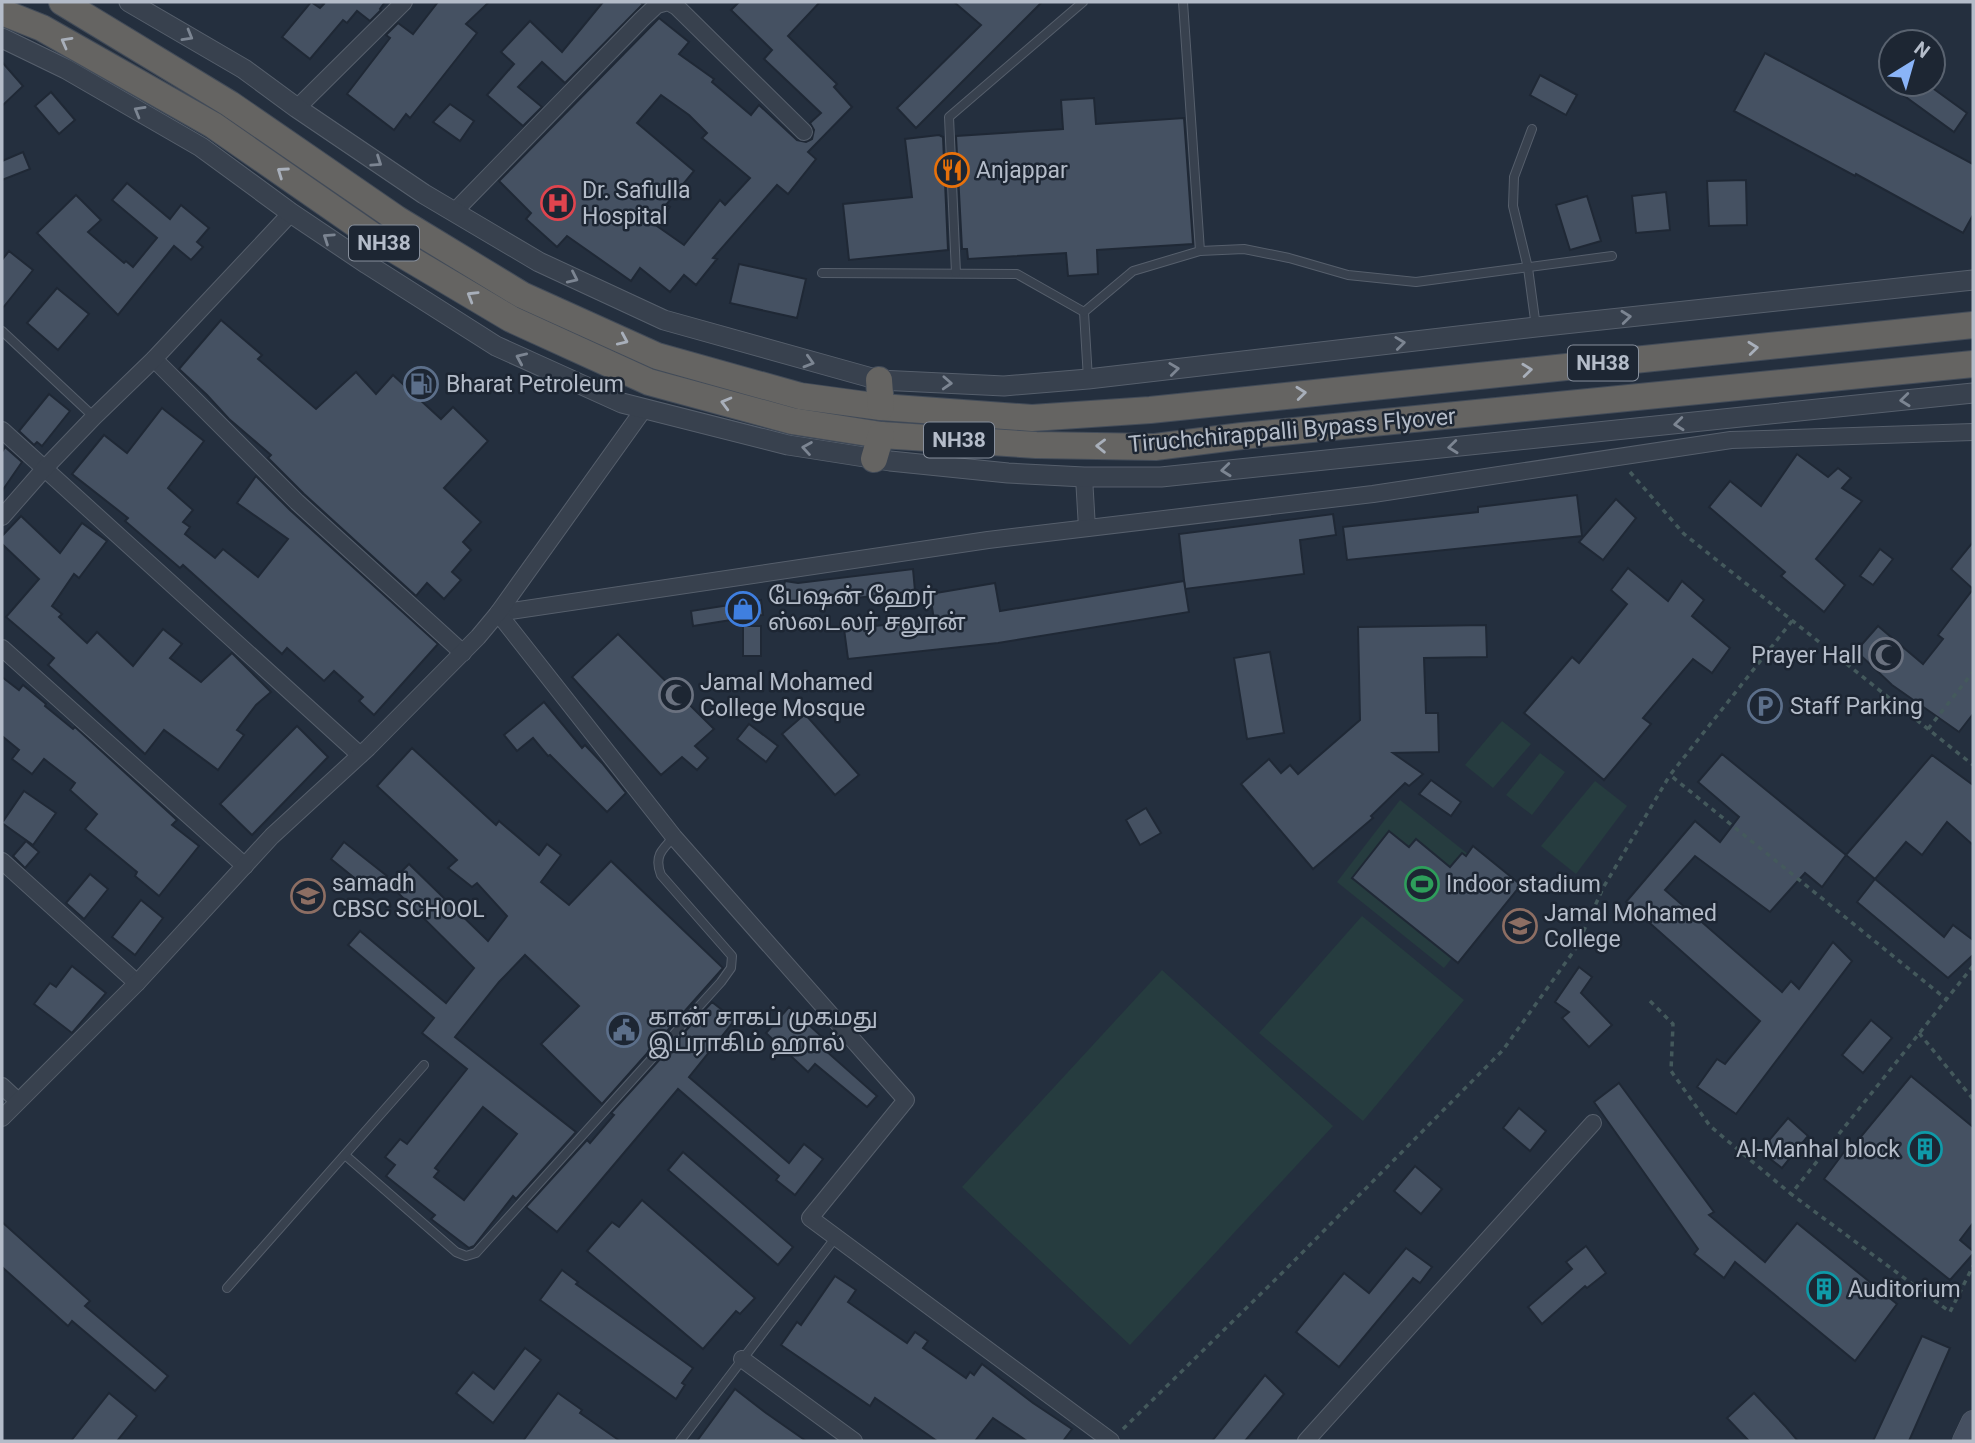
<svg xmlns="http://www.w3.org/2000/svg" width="1975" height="1443" font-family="Roboto,'Noto Sans Tamil',sans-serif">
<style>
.green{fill:#263c3f}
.building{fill:#455162;stroke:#1f2835;stroke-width:2;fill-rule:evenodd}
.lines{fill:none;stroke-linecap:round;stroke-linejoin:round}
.service-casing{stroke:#565f6c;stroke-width:10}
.minor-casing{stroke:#565f6c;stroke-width:18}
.tertiary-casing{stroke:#565f6c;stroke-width:21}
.secondary-casing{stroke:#565f6c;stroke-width:24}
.trunk-casing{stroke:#434c59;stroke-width:28}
.path{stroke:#44595c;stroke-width:3.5;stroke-dasharray:5 5;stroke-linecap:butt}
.service{stroke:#38414e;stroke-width:8}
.minor{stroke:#38414e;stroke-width:16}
.tertiary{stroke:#38414e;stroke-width:19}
.secondary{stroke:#465061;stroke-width:23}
.trunk{stroke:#656462;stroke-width:26}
.oneway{stroke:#7c8592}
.oneway2{stroke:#a8afba}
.labels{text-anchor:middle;stroke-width:5;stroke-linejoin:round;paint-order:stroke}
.shield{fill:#1d2633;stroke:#878f9c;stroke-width:2}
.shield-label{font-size:21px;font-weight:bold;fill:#b4bcc9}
.poi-label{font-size:23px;fill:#b4bcc9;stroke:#1d2633;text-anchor:start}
.street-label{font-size:23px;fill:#b4bcc9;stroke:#1d2633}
</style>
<rect width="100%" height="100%" fill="#242f3e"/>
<g class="green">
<polygon points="1502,721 1531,744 1493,788 1465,765"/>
<polygon points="1540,753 1565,772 1532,815 1506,795"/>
<polygon points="1595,781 1627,806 1576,874 1541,846"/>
<polygon points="1400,800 1508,886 1444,968 1337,882"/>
<polygon points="1362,916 1464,1000 1363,1121 1259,1033"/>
<polygon points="1162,970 1333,1126 1130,1345 962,1187"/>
</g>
<g class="building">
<polygon points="311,2 320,8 324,4 321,2 385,2 380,9 381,10 370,21 357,11 347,23 343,20 310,59 282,37"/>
<polygon points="438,2 489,2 466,24 477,33 410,118 406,114 394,130 347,94 390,38 386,35 398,23 413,34"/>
<polygon points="603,2 640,2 643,4 565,83 542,62 518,87 542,107 523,126 487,95 514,64 501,52 530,21 562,52"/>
<path d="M739,2H820L788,36L837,84L834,87L852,107L808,152L816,159L788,194L777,185L713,258L717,259L696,285L684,275L670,292L640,268L631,281L567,236L557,247L526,219L531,213L499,181L659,18L689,42L679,54L714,79L712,82L751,115L759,105L797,140L806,142L812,139L814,130L810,123L821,113L764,59L772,50L731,10ZM661,95L689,115L707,133L702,138L750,178L725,205L720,200L684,245L657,226L670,207L666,205L694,171L637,123Z"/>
<polygon points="954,2 1042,2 916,128 897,108 981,25"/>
<polygon points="1765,53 1973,164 1973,215 1963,233 1856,174 1855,176 1734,111"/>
<polygon points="2,62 23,86 2,106"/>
<polygon points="1540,75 1577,95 1566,115 1530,95"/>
<polygon points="1888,84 1927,84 1967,113 1954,132"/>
<polygon points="51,92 75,120 59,134 35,106"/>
<polygon points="1094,98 1096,124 1184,118 1193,244 1097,250 1098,274 1068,276 1066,253 968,259 967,249 962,249 956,136 1063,129 1061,100"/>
<polygon points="450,104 474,121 460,141 433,122"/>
<polygon points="939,135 943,137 948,250 849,260 843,204 912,197 905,139"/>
<polygon points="23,152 30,169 2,180 2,161"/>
<polygon points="1746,180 1747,225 1709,226 1707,181"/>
<polygon points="127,183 170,219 181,205 209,228 197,242 203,247 191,260 174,246 118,315 37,233 76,195 101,220 88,232 124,263 126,261 133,267 157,238 112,200"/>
<polygon points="1666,192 1670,230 1636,233 1632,196"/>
<polygon points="1587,196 1601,241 1570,250 1556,205"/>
<polygon points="9,251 33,270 2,309 2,260"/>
<polygon points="739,264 806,279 797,318 730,303"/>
<polygon points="57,288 89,314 58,350 27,323"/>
<polygon points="221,320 262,355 258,359 316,409 356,372 376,394 393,375 441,419 453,407 488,441 444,488 481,522 463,542 471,550 452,572 461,580 444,599 427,583 416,596 304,494 268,458 271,455 229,419 207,395 179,369"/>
<polygon points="49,394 70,411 42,446 37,442 34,445 19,431"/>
<polygon points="162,408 204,441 168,488 193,510 183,522 190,527 185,534 215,558 223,549 258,577 288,539 237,503 256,476 290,510 438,644 374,715 359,701 363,697 334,671 324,681 287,648 282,654 183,565 180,568 125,521 128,518 72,474 104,435 127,453"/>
<polygon points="5,447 22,462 2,491 2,452"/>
<polygon points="1797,454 1828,477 1838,468 1851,478 1842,488 1862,501 1816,559 1845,585 1824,612 1781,576 1785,572 1709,507 1730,481 1761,506"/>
<polygon points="1577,495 1582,536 1347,560 1343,527 1478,512 1478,507"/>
<polygon points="1616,499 1636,518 1603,560 1579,542"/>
<polygon points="1333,514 1336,535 1300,540 1304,574 1185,589 1179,534"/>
<polygon points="21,516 60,553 82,523 107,541 79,578 74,574 52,606 62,614 59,617 87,643 97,632 133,666 163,629 182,644 170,658 201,682 232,653 271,692 256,705 237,730 244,735 218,770 164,730 145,754 48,665 54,658 6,617 39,579 2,544 2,536"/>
<polygon points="1973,542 1973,714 1959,732 1892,685 1856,651 1878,626 1923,664 1943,639 1938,635 1973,589 1951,569"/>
<polygon points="1880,549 1893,559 1873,585 1860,576"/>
<polygon points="1628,568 1668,601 1682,581 1704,600 1692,616 1730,648 1712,673 1693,659 1643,718 1651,724 1604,780 1524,713 1572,657 1579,663 1627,604 1611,590"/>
<polygon points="913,569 915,591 805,604 781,599 785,581 798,583"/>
<polygon points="1184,581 1189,612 998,643 848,659 844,629 934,620 930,594 995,583 1000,611"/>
<polygon points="761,600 763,615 693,626 691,611"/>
<polygon points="1486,625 1487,657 1424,658 1426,713 1438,713 1439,752 1393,753 1423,774 1409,786 1405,783 1371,816 1373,818 1313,869 1241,784 1269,759 1281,773 1290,765 1298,774 1360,720 1358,627"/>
<rect x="743" y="626" width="18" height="30"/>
<polygon points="618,634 714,729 695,746 708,758 697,770 682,757 661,775 572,677"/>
<polygon points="1270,652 1284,733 1247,739 1234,658"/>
<polygon points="2,677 19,690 23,685 46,704 45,706 73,729 75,727 177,820 172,825 199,846 159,896 135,876 137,872 85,829 97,814 70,790 75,783 44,759 32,774 12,759 19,750 2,736"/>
<polygon points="544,702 582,748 585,745 602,763 626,793 607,812 550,755 548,756 533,738 517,751 504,735"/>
<polygon points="805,714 859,775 835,795 782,734"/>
<polygon points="749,724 778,746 766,762 737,739"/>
<polygon points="297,726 328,757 252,835 220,804"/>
<path d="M412,748L496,825L499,821L539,855L547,844L561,855L541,882L569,905L611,861L723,968L602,1104L541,1044L579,1006L525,955L499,982L455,1037L576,1132L516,1199L513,1196L474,1246L469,1248L431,1219L435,1215L386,1176L395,1165L385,1157L400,1139L407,1144L467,1069L422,1033L434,1018L348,945L360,931L446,1003L474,968L389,884L409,864L488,941L507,916L477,883L472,887L448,868L457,860L377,786ZM483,1107L517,1134L464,1200L434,1177L439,1171L435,1168Z"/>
<polygon points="1722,754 1846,855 1822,887 1805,873 1770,912 1695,856 1665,890 1782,992 1791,981 1799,989 1833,942 1852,961 1736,1114 1697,1087 1717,1059 1725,1064 1760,1021 1626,902 1695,821 1720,842 1739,817 1698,782"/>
<polygon points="1932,755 1973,785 1973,845 1947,822 1922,855 1906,842 1875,879 1846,855"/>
<polygon points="1431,780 1461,802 1451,816 1419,794"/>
<polygon points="24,791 56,813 33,845 2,823"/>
<polygon points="1146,808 1161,833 1140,845 1126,820"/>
<polygon points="1389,831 1409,847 1416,839 1450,867 1462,853 1466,856 1473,846 1521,885 1458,963 1352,878"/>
<polygon points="26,841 39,852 25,868 13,856"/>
<polygon points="344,842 387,876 373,893 331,859"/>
<polygon points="90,874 108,889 84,919 66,903"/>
<polygon points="1875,879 1944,937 1953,925 1973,940 1973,955 1948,978 1857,902"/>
<polygon points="141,900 163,918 135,955 112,937"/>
<polygon points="72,966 106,993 72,1033 34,1004 50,983 56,987"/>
<polygon points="1579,967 1592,977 1581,993 1612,1025 1589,1047 1562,1018 1569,1012 1555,1002"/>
<polygon points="712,1002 735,1020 689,1077 789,1163 804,1144 823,1159 795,1195 776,1180 779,1176 678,1089 557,1232 526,1207 587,1140 590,1143 614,1115 611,1113"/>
<polygon points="789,1007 831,1045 826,1051 877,1096 867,1107 815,1064 808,1072 766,1033"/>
<polygon points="1871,1020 1892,1038 1863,1073 1842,1055"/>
<polygon points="1911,1076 1973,1127 1973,1223 1960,1240 1973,1251 1973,1254 1950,1280 1824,1179 1847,1148 1850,1150"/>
<polygon points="1619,1083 1714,1212 1709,1215 1765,1262 1797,1223 1897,1304 1855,1361 1735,1262 1724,1278 1694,1254 1698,1249 1594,1102"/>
<polygon points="1519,1108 1546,1131 1530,1151 1503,1128"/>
<polygon points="1788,1118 1808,1136 1782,1168 1760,1151"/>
<polygon points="683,1152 793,1247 778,1265 668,1170"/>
<polygon points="1415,1166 1442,1189 1421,1214 1394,1191"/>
<polygon points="642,1200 755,1298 740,1314 736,1311 703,1349 587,1251 612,1222 619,1227"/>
<polygon points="2,1222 90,1301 85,1306 168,1376 155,1391 72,1321 68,1326 2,1267"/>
<polygon points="1586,1246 1606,1273 1587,1288 1585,1286 1542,1324 1528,1307 1572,1269 1566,1262"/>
<polygon points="1406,1248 1432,1267 1420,1283 1413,1278 1339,1367 1296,1332 1344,1273 1369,1293"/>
<polygon points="562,1270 578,1282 576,1284 693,1368 682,1383 685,1385 676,1399 540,1300"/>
<polygon points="835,1276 856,1290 848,1302 907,1343 915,1332 928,1341 923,1348 966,1378 970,1372 974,1375 982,1364 1033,1403 1072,1429 1063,1441 1027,1441 993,1418 975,1441 937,1441 875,1398 870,1406 781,1345 797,1322 801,1325"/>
<polygon points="1922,1336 1950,1348 1909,1441 1873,1441"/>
<polygon points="525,1348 541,1360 493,1423 456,1393 473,1372 494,1389"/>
<polygon points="1265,1375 1284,1394 1245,1441 1212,1441"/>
<polygon points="735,1389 766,1413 806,1441 697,1441"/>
<polygon points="109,1393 137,1416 117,1441 71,1441"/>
<polygon points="558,1393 582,1410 580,1413 620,1441 523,1441"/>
<polygon points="1754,1393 1786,1427 1798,1441 1749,1441 1727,1418"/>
</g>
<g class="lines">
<g class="service-casing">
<g id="service">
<polyline points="1183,2 1200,251"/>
<polyline points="1532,129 1514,177 1513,206 1528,268 1536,327"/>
<polyline points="822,273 1017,274 1084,312 1088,379"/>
<polyline points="956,273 949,117 1083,2"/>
<polyline points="1084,312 1133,271 1200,251 1244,249 1289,258 1348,275 1416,282 1612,256"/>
<polyline points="2,331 94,417"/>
<path d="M345,1155L456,1252L466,1256L476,1253L721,982L731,968L732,956L661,875C654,857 661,850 674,837"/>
<polyline points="227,1288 424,1065"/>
<polyline points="680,1441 836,1237"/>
</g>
</g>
<g class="minor-casing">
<g id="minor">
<polyline points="297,108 404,2"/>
<polyline points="455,211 642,19 657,5 668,2 677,7 804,132"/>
<polyline points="154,359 297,502 463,653"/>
<polyline points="2,430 360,755"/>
<polyline points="1084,477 1087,528"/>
<polyline points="2,517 45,468 94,417 154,359 291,213"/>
<polyline points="498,613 988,540 1373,494 1731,440 1973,432"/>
<polyline points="498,613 674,837 906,1100 810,1218 1111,1441"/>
<polyline points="2,648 245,866"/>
<polyline points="2,861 137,983"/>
<polyline points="2,1086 18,1101"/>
<polyline points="2,1118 137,983 272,836 368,748 478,637 498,613 644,409"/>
<polyline points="742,1359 854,1441"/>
<polyline points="1306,1441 1593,1123"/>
</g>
</g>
<g class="tertiary-casing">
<g id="tertiary">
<polyline points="129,2 244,69 297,108 424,194 539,262 664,320 879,380 1004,386 1088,379 1536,327 1973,280"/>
<polyline points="2,38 66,69 201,147 291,213 367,264 496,346 622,403 788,445 890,461 1008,473 1084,477 1161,477 1973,393"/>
</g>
</g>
<g class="secondary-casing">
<polyline id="secondary" points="1964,1441 1973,1422"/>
</g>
<g class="trunk-casing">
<g id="trunk">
<polyline points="62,2 230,104 397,219 522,295 657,356 800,396 881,407 1032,418 1150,410 1973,325"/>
<polyline points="2,12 42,28 213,125 383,243 511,319 649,382 792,421 881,435 1036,445 1155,447 1242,436 1973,364"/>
<polyline points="879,380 881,407"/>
<polyline points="874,459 881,435"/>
</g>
</g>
<g class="path">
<polyline points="1630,472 1684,534 1973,765"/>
<polyline points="1792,621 1670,775 1946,999"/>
<polyline points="1928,729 1973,672"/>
<polyline points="1973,966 1791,1194 1950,1312 1973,1266"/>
<polyline points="1650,1001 1673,1024 1671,1071 1710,1126 1791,1194"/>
<polyline points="1919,1033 1973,1099"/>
<polyline points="1123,1429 1286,1269 1503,1050 1576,948 1603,888 1670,775"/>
</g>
<use href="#service" class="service"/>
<use href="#minor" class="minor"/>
<use href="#tertiary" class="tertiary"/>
<use href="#secondary" class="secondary"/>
<use href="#trunk" class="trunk"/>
</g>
<defs><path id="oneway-chevron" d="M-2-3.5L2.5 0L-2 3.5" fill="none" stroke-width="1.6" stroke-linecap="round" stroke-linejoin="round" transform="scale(1.75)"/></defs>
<g class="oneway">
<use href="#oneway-chevron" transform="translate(188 36) rotate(30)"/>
<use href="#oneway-chevron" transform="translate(139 111) rotate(-150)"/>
<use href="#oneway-chevron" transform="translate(377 162) rotate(34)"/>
<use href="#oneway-chevron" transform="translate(328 238) rotate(-146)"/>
<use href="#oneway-chevron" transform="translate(573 278) rotate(25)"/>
<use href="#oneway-chevron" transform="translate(1626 317) rotate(-6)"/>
<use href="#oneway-chevron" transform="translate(1400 343) rotate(-7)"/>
<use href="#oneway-chevron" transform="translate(521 358) rotate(-156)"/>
<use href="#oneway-chevron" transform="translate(809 362) rotate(16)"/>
<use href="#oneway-chevron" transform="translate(1174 369) rotate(-7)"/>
<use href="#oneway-chevron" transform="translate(947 383) rotate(3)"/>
<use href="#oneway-chevron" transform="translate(1905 400) rotate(174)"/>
<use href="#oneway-chevron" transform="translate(1679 424) rotate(174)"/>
<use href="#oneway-chevron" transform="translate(1453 447) rotate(174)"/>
<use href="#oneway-chevron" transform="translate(807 448) rotate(-171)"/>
<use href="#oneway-chevron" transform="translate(1226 470) rotate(174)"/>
</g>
<g class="oneway2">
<use href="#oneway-chevron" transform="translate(66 42) rotate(-151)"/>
<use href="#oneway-chevron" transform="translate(282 172) rotate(-145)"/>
<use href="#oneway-chevron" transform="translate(472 296) rotate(-149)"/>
<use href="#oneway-chevron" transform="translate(623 340) rotate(24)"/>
<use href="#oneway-chevron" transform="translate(1753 348) rotate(-6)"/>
<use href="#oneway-chevron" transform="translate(1527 370) rotate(-6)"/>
<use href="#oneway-chevron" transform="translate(1301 393) rotate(-6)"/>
<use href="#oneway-chevron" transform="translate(726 403) rotate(-165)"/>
<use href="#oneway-chevron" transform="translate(1101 446) rotate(-179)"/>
</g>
<defs>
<g id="restaurant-ring" transform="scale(1.75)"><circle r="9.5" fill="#1d2633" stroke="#e8710a" stroke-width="1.5"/><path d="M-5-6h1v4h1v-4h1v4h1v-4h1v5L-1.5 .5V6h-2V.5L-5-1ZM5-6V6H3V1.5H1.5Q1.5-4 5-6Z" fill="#e8710a"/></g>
<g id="hospital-ring" transform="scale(1.75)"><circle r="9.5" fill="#1d2633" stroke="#e0444e" stroke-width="1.5"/><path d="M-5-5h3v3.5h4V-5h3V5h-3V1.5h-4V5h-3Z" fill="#e0444e"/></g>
<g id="fuel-ring" transform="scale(1.75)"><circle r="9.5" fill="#1d2633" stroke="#5c6f8a" stroke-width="1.5"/><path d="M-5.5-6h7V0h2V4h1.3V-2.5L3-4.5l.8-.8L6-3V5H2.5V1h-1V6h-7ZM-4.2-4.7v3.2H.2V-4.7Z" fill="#5c6f8a"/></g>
<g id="shop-ring" transform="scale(1.75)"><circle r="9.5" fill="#1d2633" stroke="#3f7fe0" stroke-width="1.5"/><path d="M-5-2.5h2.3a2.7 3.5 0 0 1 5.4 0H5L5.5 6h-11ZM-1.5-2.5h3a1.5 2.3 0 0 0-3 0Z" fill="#3f7fe0"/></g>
<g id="mosque-ring" transform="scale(1.75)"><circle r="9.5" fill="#1d2633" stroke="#6b7280" stroke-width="1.5"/><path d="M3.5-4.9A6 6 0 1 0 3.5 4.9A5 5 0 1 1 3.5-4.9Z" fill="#6b7280"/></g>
<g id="parking-ring" transform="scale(1.75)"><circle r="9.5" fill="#1d2633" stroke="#5c6f8a" stroke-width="1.5"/><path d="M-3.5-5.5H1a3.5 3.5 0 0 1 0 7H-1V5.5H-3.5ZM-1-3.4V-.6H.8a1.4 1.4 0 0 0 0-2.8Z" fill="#5c6f8a"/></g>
<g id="stadium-ring" transform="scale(1.75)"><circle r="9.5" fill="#1d2633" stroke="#2e9e5b" stroke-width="1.5"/><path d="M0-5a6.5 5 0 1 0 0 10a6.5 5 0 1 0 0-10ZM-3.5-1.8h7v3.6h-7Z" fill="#2e9e5b"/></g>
<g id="school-ring" transform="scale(1.75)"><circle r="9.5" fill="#1d2633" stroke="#8d6e63" stroke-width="1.5"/><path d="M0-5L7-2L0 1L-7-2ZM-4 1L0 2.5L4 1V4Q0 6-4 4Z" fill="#8d6e63"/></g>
<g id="university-ring" transform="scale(1.75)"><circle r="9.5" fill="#1d2633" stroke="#8d6e63" stroke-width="1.5"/><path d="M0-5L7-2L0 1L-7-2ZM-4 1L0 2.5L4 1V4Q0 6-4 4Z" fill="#8d6e63"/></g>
<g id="civic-ring" transform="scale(1.75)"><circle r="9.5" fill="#1d2633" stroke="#5c6f8a" stroke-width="1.5"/><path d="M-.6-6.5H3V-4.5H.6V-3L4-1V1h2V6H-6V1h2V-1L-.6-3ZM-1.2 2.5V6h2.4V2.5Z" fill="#5c6f8a"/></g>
<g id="building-ring" transform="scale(1.75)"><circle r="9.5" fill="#1d2633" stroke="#0f9aa8" stroke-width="1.5"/><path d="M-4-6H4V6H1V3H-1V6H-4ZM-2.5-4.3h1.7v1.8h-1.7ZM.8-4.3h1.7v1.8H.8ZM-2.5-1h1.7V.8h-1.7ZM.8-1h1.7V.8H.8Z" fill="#0f9aa8"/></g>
</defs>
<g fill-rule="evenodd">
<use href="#restaurant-ring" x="952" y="170"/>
<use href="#hospital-ring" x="558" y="203"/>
<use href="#fuel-ring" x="421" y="384"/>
<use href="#shop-ring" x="743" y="609"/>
<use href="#mosque-ring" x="1886" y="655"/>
<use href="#mosque-ring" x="676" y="695"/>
<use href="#parking-ring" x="1765" y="706"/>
<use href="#stadium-ring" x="1422" y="884"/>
<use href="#school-ring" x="308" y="896"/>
<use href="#university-ring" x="1520" y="926"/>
<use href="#civic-ring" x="624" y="1030"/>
<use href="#building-ring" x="1925" y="1149"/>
<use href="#building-ring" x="1824" y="1289"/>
</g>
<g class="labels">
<g class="shield">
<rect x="349" y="225.5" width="70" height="35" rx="5"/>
<rect x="1568" y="345.5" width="70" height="35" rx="5"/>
<rect x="924" y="422.5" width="70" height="35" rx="5"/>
</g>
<g class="shield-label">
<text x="384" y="250">NH38</text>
<text x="1603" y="370">NH38</text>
<text x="959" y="447">NH38</text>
</g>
<g class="poi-label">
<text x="976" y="178">Anjappar</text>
<text x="582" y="198">Dr. Safiulla<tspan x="582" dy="26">Hospital</tspan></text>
<text x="446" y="392">Bharat Petroleum</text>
<text x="768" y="604">பேஷன் ஹேர்<tspan x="768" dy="26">ஸ்டைலர் சலூன்</tspan></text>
<text x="1862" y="663" text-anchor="end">Prayer Hall</text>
<text x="700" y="690">Jamal Mohamed<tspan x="700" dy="26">College Mosque</tspan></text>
<text x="1790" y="714">Staff Parking</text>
<text x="332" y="891">samadh<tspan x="332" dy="26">CBSC SCHOOL</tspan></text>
<text x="1446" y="892">Indoor stadium</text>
<text x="1544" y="921">Jamal Mohamed<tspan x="1544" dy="26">College</tspan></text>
<text x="648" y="1025">கான் சாகப் முகமது<tspan x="648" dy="26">இப்ராகிம் ஹால்</tspan></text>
<text x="1900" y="1157" text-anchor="end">Al-Manhal block</text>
<text x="1848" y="1297">Auditorium</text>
</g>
<g class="street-label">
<text transform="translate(1292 430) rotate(-5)" y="8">Tiruchchirappalli Bypass Flyover</text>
</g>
</g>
<rect width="1975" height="1443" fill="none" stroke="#b4bcc9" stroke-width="7"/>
<g transform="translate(1912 63) rotate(37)"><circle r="33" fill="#1d2633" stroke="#59626f" stroke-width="2"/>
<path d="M0-5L12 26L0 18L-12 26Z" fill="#8ab4f8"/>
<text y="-10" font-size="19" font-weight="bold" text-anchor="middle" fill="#b4bcc9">N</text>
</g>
</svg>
